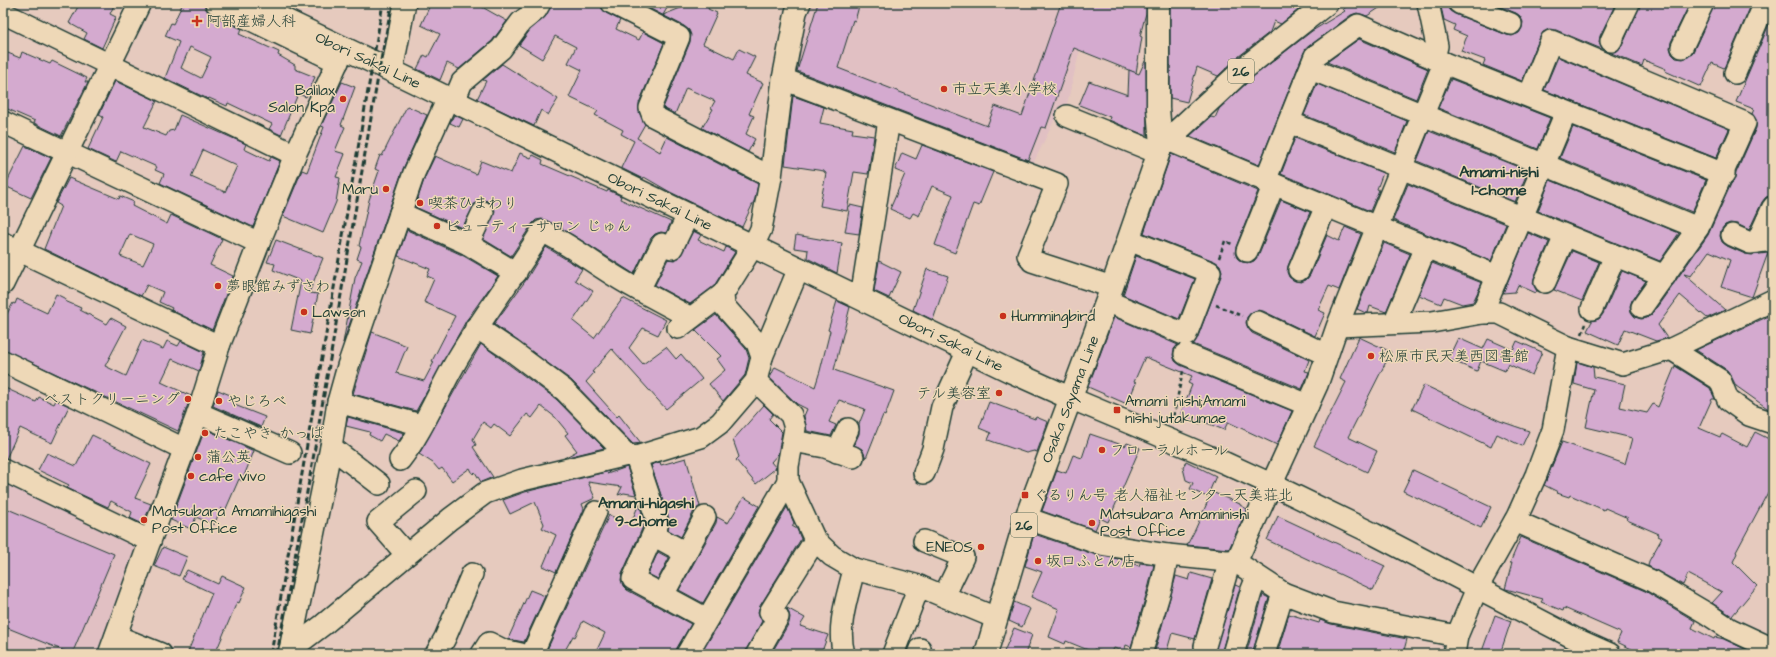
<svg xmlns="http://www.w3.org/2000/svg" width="1776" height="657" font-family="'Architects Daughter','Klee One',sans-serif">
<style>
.built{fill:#e1c0c3}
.building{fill:#d4aacf;stroke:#1f3d34;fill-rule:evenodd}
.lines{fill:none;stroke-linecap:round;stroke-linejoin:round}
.minor-casing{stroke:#1f3d34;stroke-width:24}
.major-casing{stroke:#1f3d34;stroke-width:25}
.path{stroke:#1f3d34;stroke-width:2.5;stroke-dasharray:4 3;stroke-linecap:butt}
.minor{stroke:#eed8b7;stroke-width:21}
.major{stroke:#eed8b7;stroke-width:22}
.rail{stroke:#1f3d34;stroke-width:3;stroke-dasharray:6 3;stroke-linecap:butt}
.poi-dot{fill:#c8321e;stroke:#eed8b7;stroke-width:1.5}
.labels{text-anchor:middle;stroke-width:3;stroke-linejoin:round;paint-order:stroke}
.shield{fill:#eed8b7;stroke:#5d6c5b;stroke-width:1}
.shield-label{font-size:14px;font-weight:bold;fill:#1f3d34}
.poi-label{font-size:15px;fill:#1f3d34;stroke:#eed8b7;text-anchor:start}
.street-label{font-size:15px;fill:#1f3d34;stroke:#eed8b7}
.neighbourhood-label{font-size:16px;font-weight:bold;fill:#1f3d34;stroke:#eed8b7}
</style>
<rect width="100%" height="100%" fill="#e6cabe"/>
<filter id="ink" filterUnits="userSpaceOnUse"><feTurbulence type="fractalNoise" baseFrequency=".025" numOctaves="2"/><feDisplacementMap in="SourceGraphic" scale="8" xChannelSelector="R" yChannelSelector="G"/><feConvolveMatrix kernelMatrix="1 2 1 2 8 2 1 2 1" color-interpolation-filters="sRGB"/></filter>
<g filter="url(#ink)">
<g class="built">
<polygon points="807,3 1091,3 1063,121 1055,119 1030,170 792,74"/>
<polygon points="3,474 143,547 104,654 3,654"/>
</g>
<g class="building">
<polygon points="80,3 115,3 110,14 116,17 102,48 84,39 87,33 69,23"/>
<path d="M183,3L204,4L206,9L210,14L242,29L239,34L279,52L278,55L295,65V69L315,77L306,97L298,94L281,135L269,129L272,124L228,103L227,106L209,98L208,99L165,78L179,42L165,36L171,23L173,24ZM190,47L211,57L201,78L181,68Z"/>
<polygon points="431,3 475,3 507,21 492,41 459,69 447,63 440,80 417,69 424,55 428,57 440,34 421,25"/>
<polygon points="552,3 600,3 602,9 606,13 620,20 616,29 639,40 643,32 664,43 639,103 639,112 645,124 637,138 660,152 667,137 758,184 755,199 742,227 670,192 644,177 643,179 621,168 634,141 621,134 623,130 595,115 598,111 569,97 582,70 568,63 576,47 555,36 542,59 519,45 530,30 546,16"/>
<polygon points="639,3 670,3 663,15 693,3 710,3 708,9 717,13 703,44 734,59 739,49 755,57 746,75 763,83 749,114 754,116 746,134 755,139 748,152 702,128 713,109 711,108 715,101 686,88 675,114 663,108 690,42 691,35 689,30 684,26"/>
<polygon points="818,3 849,3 859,6 855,21 853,20 838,68 987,126 995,106 1022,116 1061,3 1146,3 1146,13 1140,36 1142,37 1136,73 1074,48 1046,128 1041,127 1028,160 797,71"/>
<polygon points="1170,3 1298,3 1304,5 1281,24 1274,21 1270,32 1238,57 1218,76 1197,67 1187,102 1170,98"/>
<polygon points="1352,3 1387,3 1367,16 1357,13 1351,15 1308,47 1304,52 1259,165 1190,136 1211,117 1215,118 1219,109 1254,76 1312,31 1345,11 1343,9"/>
<polygon points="1440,3 1447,3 1449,10 1455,14 1507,35 1512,36 1519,33 1522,28 1523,22 1520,16 1516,13 1498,6 1500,3 1616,3 1600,36 1599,42 1604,50 1556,30 1549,29 1543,32 1540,37 1522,81 1483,65 1485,60 1461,51 1467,36 1453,30 1455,25 1444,20"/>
<polygon points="1641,3 1690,3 1671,42 1670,48 1672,54 1676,58 1683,59 1688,57 1693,52 1715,3 1752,3 1724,68 1712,63 1701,87 1665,71 1666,69 1644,60 1642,66 1609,52 1617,51 1622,46"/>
<polygon points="1773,15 1773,195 1766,197 1762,202 1749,230 1737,224 1730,223 1725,225 1721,230 1720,236 1722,242 1727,246 1745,254 1752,255 1768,253 1752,297 1721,287 1730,260 1709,251 1691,276 1684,274 1725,310 1707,318 1680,295 1658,325 1667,338 1656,341 1625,329 1618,345 1587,331 1592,321 1599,319 1603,314 1622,271 1646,281 1632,300 1630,306 1631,312 1635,317 1641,319 1647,318 1652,314 1708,235 1731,184 1735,179 1736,173 1756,128 1757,121 1752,114 1754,109 1736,102"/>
<polygon points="1359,39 1428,69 1416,99 1327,62"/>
<polygon points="3,51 20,58 22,52 50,64 52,61 87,78 85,82 88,82 61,136 34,123 35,121 3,107"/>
<polygon points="1558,57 1729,129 1716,158 1544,90"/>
<polygon points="1146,59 1147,136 1109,120 1110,117 1079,105 1089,81 1128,95 1129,70 1139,74"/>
<polygon points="502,64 558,99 548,115 541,110 534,126 477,99 486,81 483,80"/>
<polygon points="1451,79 1550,118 1538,149 1438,108"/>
<path d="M115,81L157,101L144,127L166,136L169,131L174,130L180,115L246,144L244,149L269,161L271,157L280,161L253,227L160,183L164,174L155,170L157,167L121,151L116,162L88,149L103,117L99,115ZM203,150L237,166L225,192L191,177Z"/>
<polygon points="342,82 355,87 341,125 345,127 335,151 345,154 336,177 340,178 336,202 323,233 283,216 302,170 307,172 324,127 321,126"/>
<polygon points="1317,84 1407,121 1395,152 1304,115"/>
<polygon points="793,96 824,107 820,123 853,129 852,133 874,136 868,174 854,172 847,211 820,206 826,173 824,172 824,171 785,165"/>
<polygon points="407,106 427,115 403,169 343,343 355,278 362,261 357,259 361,247 359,246 369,200 379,171 375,169 380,155 382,156"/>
<polygon points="454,115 463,119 459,127 450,123"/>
<polygon points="1573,127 1706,180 1692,212 1560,158"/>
<polygon points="1429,131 1528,171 1515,202 1417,161"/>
<polygon points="1295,138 1383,173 1377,189 1379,190 1370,211 1281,174"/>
<polygon points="922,145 993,172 979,206 973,204 955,253 935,245 953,195 932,186 919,216 913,213 910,218 890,209 905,174 895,170 902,153 916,159"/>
<polygon points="25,146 51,158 31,198 5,186"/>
<polygon points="520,153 531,158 533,155 543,160 542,164 607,192 608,190 621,196 620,199 671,222 666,233 661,232 655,234 651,238 634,274 573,235 542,219 536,220 532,224 511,256 483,239 495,211 493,205 488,201 482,200 476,202 462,228 415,207 425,177 435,156 476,174 481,161 511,173"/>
<polygon points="1171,154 1258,191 1236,247 1235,253 1237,258 1242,262 1249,263 1254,261 1258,256 1281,200 1310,212 1288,266 1287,272 1289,277 1295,281 1301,282 1306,280 1310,275 1327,235 1339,241 1345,227 1361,234 1339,290 1329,286 1318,310 1325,313 1315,336 1263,311 1257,310 1252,312 1247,317 1246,323 1248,328 1252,333 1309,360 1305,371 1309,372 1302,389 1193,344 1197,339 1221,276 1222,271 1220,265 1214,261 1144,233"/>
<path d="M69,178L119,199L120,196L134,202L132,206L167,224L171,215L222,239L210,265L233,276L212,330L171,310L172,308L159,302L163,292L147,285L141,296L44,249L61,206L56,203ZM130,234L153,244L143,265L120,256Z"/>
<polygon points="1550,180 1679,233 1660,261 1538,211"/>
<polygon points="1408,184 1506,224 1491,261 1393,220"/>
<polygon points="850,205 863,208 859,234 845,232"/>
<polygon points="407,230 462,255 498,276 466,321 416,411 353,394 372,332 407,346 396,373 424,381 434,362 432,361 455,316 424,302 434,279 427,276 430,269 398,256"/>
<polygon points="693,231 701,235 698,240 724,252 726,247 735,252 714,286 690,304 655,285 668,259 674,260 679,258"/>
<polygon points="1528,233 1549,242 1534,278 1533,284 1537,291 1536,293 1518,285 1515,292 1503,293"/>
<polygon points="796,235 842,243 837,273 807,258 808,250 794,248"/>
<polygon points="276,240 323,258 309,293 318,294 310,334 291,330 301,281 273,270 275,264 267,262"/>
<polygon points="1384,243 1410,254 1386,312 1370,306 1368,313 1366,313 1357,309"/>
<polygon points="546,247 582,269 575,280 593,291 573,321 594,338 623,298 666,320 658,335 643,328 629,348 643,364 666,347 676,359 681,354 702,379 666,409 612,349 592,372 594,373 586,382 617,417 619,415 641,443 633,444 571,380 494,324 526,280"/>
<polygon points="1572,251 1599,262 1582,301 1554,290"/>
<polygon points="1136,256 1195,279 1179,319 1123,295"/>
<polygon points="879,261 901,272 889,298 874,291"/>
<polygon points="1432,263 1482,283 1473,302 1462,304 1444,297 1441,304 1419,295"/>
<polygon points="927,269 948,276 933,320 913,310"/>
<polygon points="56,294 66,299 65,301 81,308 80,310 107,324 111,318 126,326 105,366 126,376 142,340 163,349 167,341 178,346 181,341 204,352 199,371 172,359 161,382 191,396 178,431 3,349 3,321 13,303 15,304 17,299 47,313"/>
<polygon points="837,301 850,307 834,370 894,391 885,416 883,415 866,458 862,449 854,445 859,434 859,424 865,409 839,400 829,422 836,425 831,436 807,431 804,416 807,409 797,404 770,378 775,367 815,387 820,371 830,331 828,330"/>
<polygon points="1773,314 1773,410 1767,408 1736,386 1731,376 1727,370 1696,350"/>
<polygon points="716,315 746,349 749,358 745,375 723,401 709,384 725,370 717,359 721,356 695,330"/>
<polygon points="1114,317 1178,345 1174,349 1173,355 1175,361 1180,365 1292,411 1277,445 1228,422 1224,430 1202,421 1201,424 1180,415 1192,385 1188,383 1192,376 1145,357 1134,382 1136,383 1127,404 1088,387"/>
<polygon points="1359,337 1391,352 1348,437 1377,451 1367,472 1314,446 1346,382 1340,379"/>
<polygon points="1458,338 1483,349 1488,339 1513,350 1517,341 1542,352 1532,375 1508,364 1505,371 1481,361 1477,371 1448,359"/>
<polygon points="481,344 556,399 604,448 564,458 577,451 565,435 568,433 555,417 541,406 532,418 527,414 510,436 494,424 491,428 483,422 473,439 476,445 473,447 493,477 481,482 475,472 473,474 470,468 452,481 442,468 439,470 433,463 419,454"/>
<polygon points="1577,362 1593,367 1594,377 1625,384 1620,407 1647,413 1653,404 1658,407 1675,366 1710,388 1715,399 1712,399 1699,428 1720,437 1722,434 1747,447 1755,432 1773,441 1773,483 1736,552 1737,553 1733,562 1757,586 1732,616 1712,603 1722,592 1688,574 1683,585 1648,566 1649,561 1662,538 1658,536 1659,534 1627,520 1628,518 1605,508 1604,510 1570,495 1569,497 1557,493 1558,492 1544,485 1562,442 1625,464 1632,438 1586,427 1594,390 1574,384"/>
<polygon points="1424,385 1500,421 1529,431 1522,446 1497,434 1491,447 1412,409"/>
<polygon points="3,387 36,402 39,397 54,404 56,400 69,406 52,443 20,428 6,459 3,458"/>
<polygon points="218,390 235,397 232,404 265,417 261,427 213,406"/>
<polygon points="989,402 1035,419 1036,417 1048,422 1037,452 1034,451 1026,453 988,440 991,433 979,428"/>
<polygon points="764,405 773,414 769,419 782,432 778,454 771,462 776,468 756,484 736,460 739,457 733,440"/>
<polygon points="348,417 404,433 399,441 384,434 380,441 369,435 370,432 346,426"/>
<polygon points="205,429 254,451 242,481 239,479 225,511 221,508 214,525 196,517 191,529 171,520"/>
<polygon points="1090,434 1125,446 1127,443 1140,448 1108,522 1100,518 1095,530 1042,511 1057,470 1066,473 1073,455 1082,458"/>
<polygon points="92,435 151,464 135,498 151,504 143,524 130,518 132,512 111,501 108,507 67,488 69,485 38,470 47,453 76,466"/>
<polygon points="686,458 700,506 694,511 681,537 668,530 669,519 651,465 660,462 661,465"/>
<polygon points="1186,461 1216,476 1207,497 1190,489 1193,483 1186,480 1183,468"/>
<polygon points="627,467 636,495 624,493 618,495 622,487 588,482 595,498 582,504 584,509 556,572 543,566 556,535 542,528 544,524 535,502 510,514 503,500 525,492 610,471 607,474"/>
<polygon points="1413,470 1491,507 1481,528 1403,491"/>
<polygon points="1212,492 1240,504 1240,505 1247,509 1229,549 1187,545 1195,530"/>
<polygon points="744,497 759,506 703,603 679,590 716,523 717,517 728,523"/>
<polygon points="639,504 645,522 622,574 621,580 623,586 627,590 691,624 677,648 675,654 595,654 605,633 583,621 575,637 573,636 563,654 550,654 546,652 609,515 630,525"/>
<polygon points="3,507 114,554 72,654 3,626"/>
<polygon points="787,507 794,523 792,526 797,529 801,539 760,606 758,612 762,621 747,648 745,654 701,654"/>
<polygon points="1278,516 1385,566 1373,590 1267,540"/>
<polygon points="1034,534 1096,555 1124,560 1139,566 1140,563 1154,565 1149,585 1131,647 1126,645 1124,652 1114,648 1111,654 1109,654 1094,649 1093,652 1066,641 1065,644 1049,637 1059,609 1031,597 1042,572 1025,566"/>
<polygon points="1521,537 1645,591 1695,621 1692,628 1714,639 1715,637 1724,639 1755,654 1642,654 1617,642 1621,633 1564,608 1563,611 1541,602 1543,599 1506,589 1505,589 1512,563 1510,563"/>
<polygon points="163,547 187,557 179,576 154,566"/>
<polygon points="658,552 669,558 658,579 648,574"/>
<polygon points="187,570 218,584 222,576 246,587 239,603 237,602 215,654 187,654 212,593 182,579"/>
<polygon points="1191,573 1212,579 1195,639 1172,633 1166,654 1154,654 1176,576 1189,580"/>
<polygon points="1235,585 1240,587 1221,654 1214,654"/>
<polygon points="530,590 545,596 524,642 508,639"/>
<polygon points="1263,595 1269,598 1252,654 1246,654"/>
<polygon points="1014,602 1030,609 1022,627 1009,621"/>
<polygon points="787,608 805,618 800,626 828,635 821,654 771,654 789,623 790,617"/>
<polygon points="1289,614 1319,623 1320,620 1331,624 1407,639 1403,654 1277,654"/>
<polygon points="1495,615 1511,621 1500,654 1481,654"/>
<polygon points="1014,628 1032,635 1025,654 1003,654"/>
</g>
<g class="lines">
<g class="minor-casing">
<g id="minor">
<polyline points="216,3 338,62"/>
<polyline points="612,3 679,37 650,108 653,116 771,177"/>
<polyline points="1428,3 1437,46 1434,59"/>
<polyline points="1459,3 1511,24"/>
<polyline points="3,13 295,155"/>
<polyline points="1611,41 1629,3"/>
<polyline points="1682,47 1703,3"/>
<polyline points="1311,69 1698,228"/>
<polyline points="392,71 405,3"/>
<polyline points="1735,73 1765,3"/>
<polyline points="783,79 1057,184 1028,255"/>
<polyline points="1529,96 1551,41 1745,123 1698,228 1642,307"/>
<polyline points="454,101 462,82 501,49 521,22 536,10 540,3"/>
<polyline points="1067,116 1158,153"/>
<polyline points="3,122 259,243"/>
<polyline points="1289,122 1665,276"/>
<polyline points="1168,140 1377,227 1444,63"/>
<polyline points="1265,181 1315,56 1358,25 1444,63 1724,174"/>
<polyline points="1773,207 1757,242 1773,240"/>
<polyline points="400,213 468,244 516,273"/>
<polyline points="1732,235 1750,243 1757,242"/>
<polyline points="3,243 219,346"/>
<polyline points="468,244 483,212"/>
<polyline points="1247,251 1274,184"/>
<polyline points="1032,261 1112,287"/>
<polyline points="1299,270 1326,206"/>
<polyline points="1545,282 1565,236"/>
<polyline points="3,284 140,3"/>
<polyline points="639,290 691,318"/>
<polyline points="861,298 889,120"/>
<polyline points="1107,301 1186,335 1210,272 1129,240"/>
<polyline points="1592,309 1615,256"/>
<polyline points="1482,313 1566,112"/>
<polyline points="1258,322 1327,355"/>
<polyline points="1394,323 1426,247"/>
<polyline points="1338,326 1432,322 1482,313 1499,313 1568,347"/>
<polyline points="476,327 512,351 564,390 627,455"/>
<polyline points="678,328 723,294"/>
<polyline points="1671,349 1720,380 1728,400 1749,415 1773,423"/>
<polyline points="1185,354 1308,405"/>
<polyline points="762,357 799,268"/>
<polyline points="3,361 184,449"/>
<polyline points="756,381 791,415 795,428 788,466 788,481 815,540 832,556 854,569 919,586 996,618"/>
<polyline points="1070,398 1225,463 1273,485 1374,534 1574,638 1610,654"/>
<polyline points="338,402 421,425"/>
<polyline points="198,413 290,453"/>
<polyline points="793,441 825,447 853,457"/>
<polyline points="331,447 379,484"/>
<polyline points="837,452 848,429"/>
<polyline points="636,457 658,523 633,579 707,619"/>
<path d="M400,460C422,432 436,397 454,365C480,319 514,277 542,231C577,248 605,273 639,290L662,244L672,248L688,215"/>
<polyline points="3,470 150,541"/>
<polyline points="924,473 933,449 942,407 968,350"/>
<polyline points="1026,518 1100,544 1168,555 1236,562 1283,593 1264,654"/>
<polyline points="1515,521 1650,580 1706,613 1730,629 1773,649"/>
<polyline points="653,535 686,553"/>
<polyline points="924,541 963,557 944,596"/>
<polyline points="406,554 378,522 416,491"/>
<polyline points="1236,562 1317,385 1337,327 1377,227 1497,276"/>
<polyline points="1283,593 1333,612 1457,636"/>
<polyline points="663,595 705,517"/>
<polyline points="116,636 161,654"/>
<polyline points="1205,646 1230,561"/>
<polyline points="290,650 323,625 450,519 485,493 522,480 627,455 636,457 701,437 720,423 756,381 762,357 757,343 724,306 723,294 753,246 761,229 771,177 783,79 796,12 800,3"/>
<polyline points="109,654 150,541 198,413 219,346 259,243 295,155 344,48"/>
<polyline points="289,654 331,447 338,402 348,366 414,173 448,98"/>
<polyline points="436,654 445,638 472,574"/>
<polyline points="482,654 489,643 503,650 521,654"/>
<polyline points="532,654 596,512"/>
<polyline points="687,654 788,481"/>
<polyline points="757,654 778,617 770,612 815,540"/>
<path d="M844,654C836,626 848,596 854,569"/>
<polyline points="893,654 919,586"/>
<polyline points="918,654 920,649"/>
<polyline points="1141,654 1161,588 1168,555"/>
<polyline points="1233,654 1251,592 1257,577"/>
<polyline points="1454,654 1457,636 1477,588 1517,517 1536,475 1553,430 1568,347 1623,364 1671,349 1773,300"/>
</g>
</g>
<g class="major-casing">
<g id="major">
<polyline points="249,3 392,71 1010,371 1070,398"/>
<polyline points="1161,146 1246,67 1327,3"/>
<polyline points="986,654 1026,518 1112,287 1161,146 1158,108 1158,3"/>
</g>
</g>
<g class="path">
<polyline points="1219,258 1225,241 1232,244"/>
<polyline points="1216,305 1242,316"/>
<polyline points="1582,334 1586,324"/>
<polyline points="1172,423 1183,371"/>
</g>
<use href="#minor" class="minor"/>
<use href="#major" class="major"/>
<g class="rail">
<polyline points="271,654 383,3"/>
<polyline points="277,654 312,465 380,65 392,3"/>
</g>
</g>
</g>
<g class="poi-dot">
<path d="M195 15h4v4h4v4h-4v4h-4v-4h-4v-4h4z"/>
<circle cx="944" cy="89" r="4"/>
<circle cx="343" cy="99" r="4"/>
<circle cx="386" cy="189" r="4"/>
<circle cx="420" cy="203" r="4"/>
<circle cx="437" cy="226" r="4"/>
<circle cx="218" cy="286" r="4"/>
<circle cx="304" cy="312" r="4"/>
<circle cx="1003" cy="316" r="4"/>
<circle cx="1371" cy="356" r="4"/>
<circle cx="999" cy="393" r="4"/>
<circle cx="188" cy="399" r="4"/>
<circle cx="219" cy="401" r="4"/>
<rect x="1113" y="406" width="8" height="8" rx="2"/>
<circle cx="205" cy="433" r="4"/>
<circle cx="1102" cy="450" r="4"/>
<circle cx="198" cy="457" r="4"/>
<circle cx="191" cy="476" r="4"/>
<rect x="1021" y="491" width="8" height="8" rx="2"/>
<circle cx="144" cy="520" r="4"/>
<circle cx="1092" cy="523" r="4"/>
<circle cx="981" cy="547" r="4"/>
<circle cx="1038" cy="561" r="4"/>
</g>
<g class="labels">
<g class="shield">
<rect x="1228" y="59" width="26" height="24" rx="3"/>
<rect x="1011" y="513" width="26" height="24" rx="3"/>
</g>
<g class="shield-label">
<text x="1241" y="76">26</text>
<text x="1024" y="530">26</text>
</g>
<g class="poi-label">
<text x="206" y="26">阿部産婦人科</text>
<text x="952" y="94">市立天美小学校</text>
<text x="335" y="95" text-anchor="end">Balilax<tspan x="335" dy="17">Salon Kpa</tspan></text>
<text x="378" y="194" text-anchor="end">Maru</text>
<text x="428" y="208">喫茶ひまわり</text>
<text x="445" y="231">ビューティーサロン じゅん</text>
<text x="226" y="291">夢眼館みずさわ</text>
<text x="312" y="317">Lawson</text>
<text x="1011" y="321">Hummingbird</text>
<text x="1379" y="361">松原市民天美西図書館</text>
<text x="991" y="398" text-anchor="end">テル美容室</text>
<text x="180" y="404" text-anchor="end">ベストクリーニング</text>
<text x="227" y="406">やじろべ</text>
<text x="1125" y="406">Amami nishi;Amami<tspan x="1125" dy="17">nishi jutakumae</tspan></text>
<text x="213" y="438">たこやき かっぱ</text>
<text x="1110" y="455">フローラルホール</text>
<text x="206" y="462">蒲公英</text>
<text x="199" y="481">cafe vivo</text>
<text x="1033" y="500">ぐるりん号 老人福祉センター天美荘北</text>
<text x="152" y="516">Matsubara Amamihigashi<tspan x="152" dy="17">Post Office</tspan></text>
<text x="1100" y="519">Matsubara Amaminishi<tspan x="1100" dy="17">Post Office</tspan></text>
<text x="973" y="552" text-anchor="end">ENEOS</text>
<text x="1046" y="566">坂口ふとん店</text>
</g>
<g class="street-label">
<text transform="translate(368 60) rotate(25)" y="5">Obori Sakai Line</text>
<text transform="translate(660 201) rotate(26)" y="5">Obori Sakai Line</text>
<text transform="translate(951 342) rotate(26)" y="5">Obori Sakai Line</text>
<text transform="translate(1070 399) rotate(-69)" y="5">Osaka Sayama Line</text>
</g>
<g class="neighbourhood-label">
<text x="1499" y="177">Amami-nishi<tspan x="1499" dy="18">1-chome</tspan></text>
<text x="646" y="508">Amami-higashi<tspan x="646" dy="18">9-chome</tspan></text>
</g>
</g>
<rect width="1776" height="657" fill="none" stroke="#eed8b7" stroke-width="16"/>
<rect x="8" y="8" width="1760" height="641" fill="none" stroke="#1f3d34" stroke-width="1.5" filter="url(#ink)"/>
</svg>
